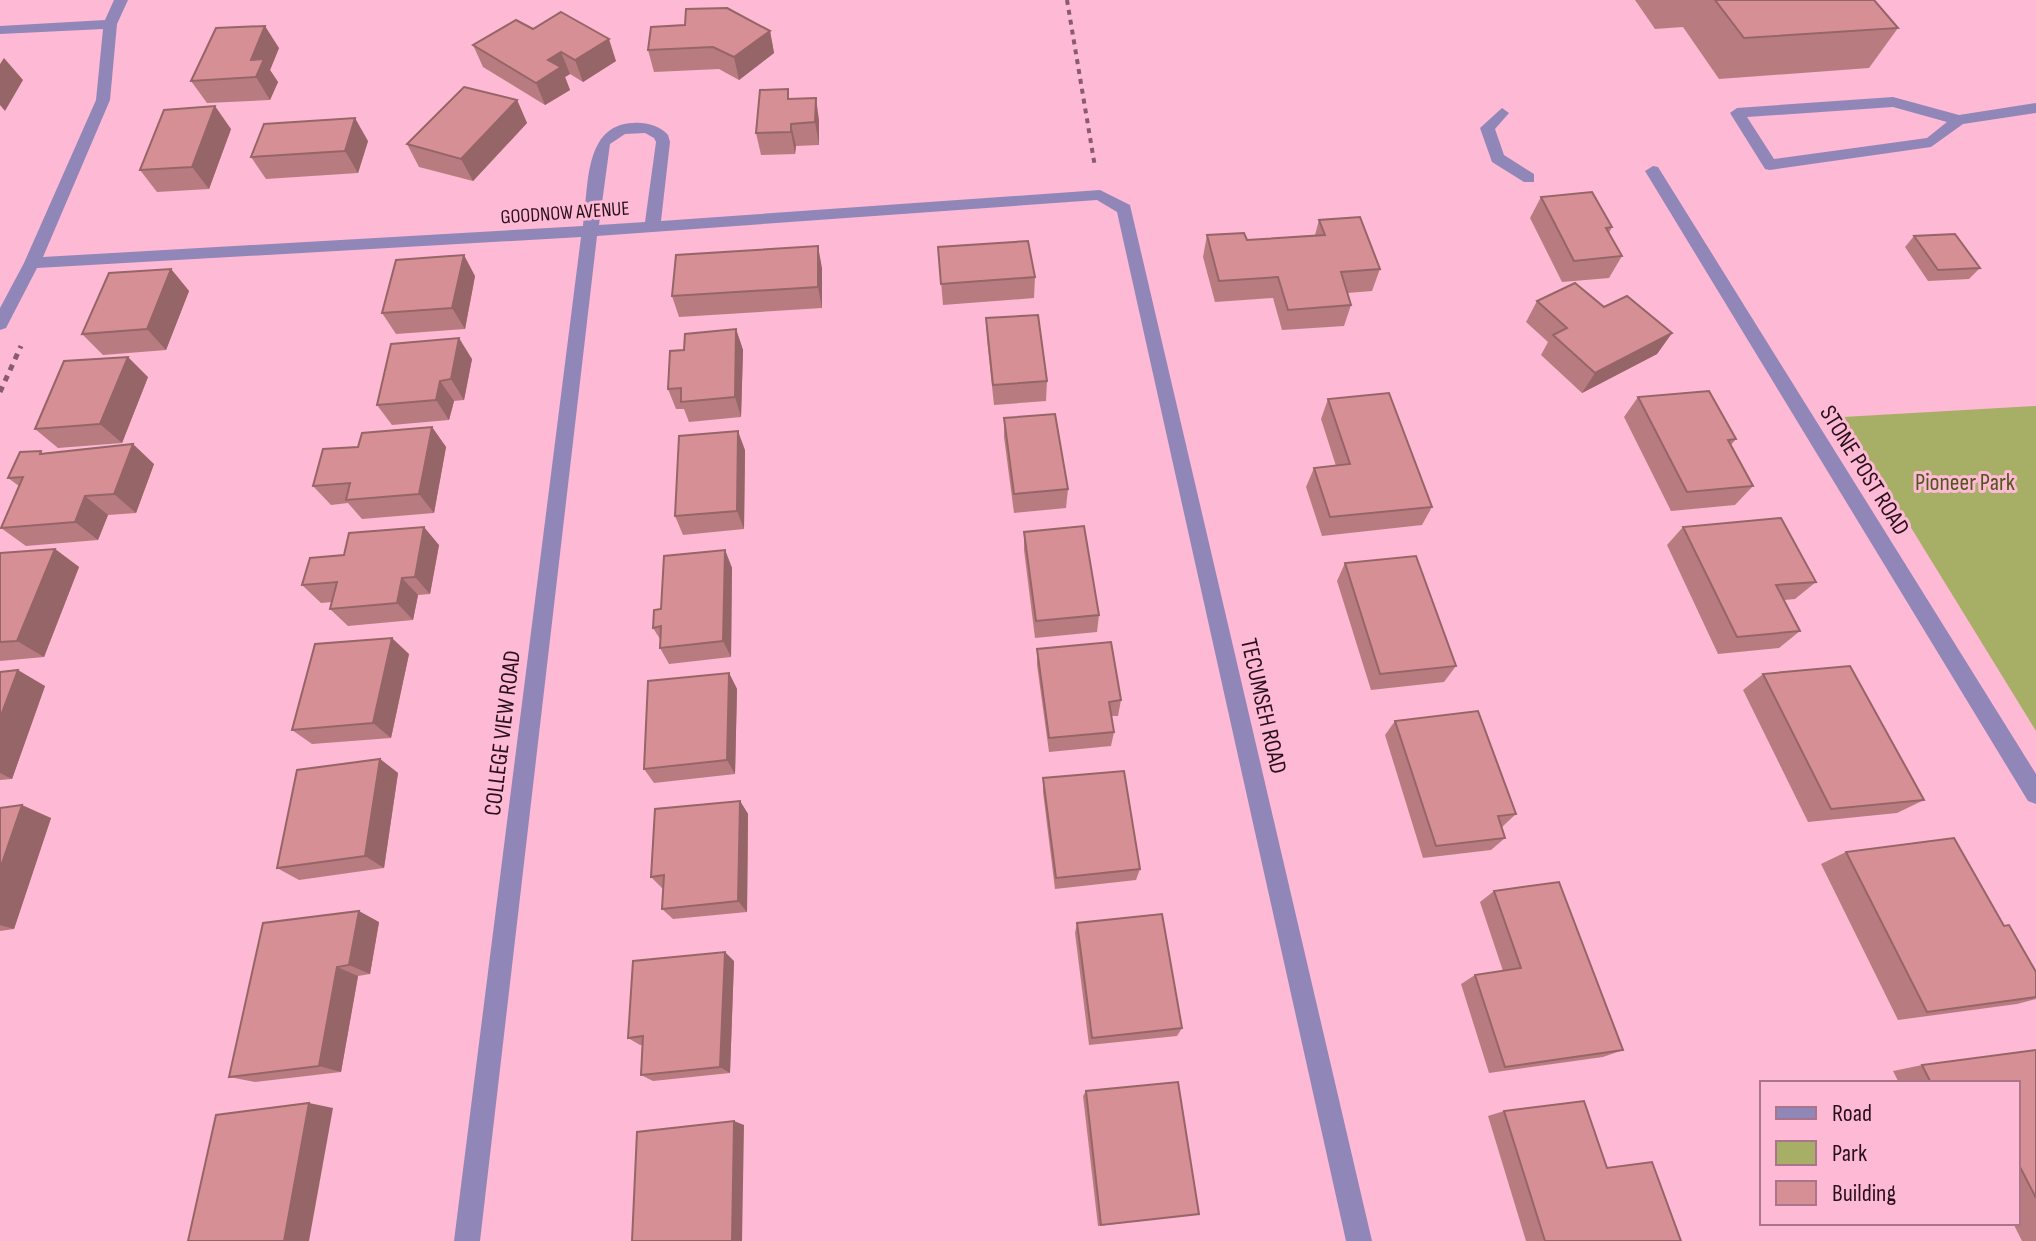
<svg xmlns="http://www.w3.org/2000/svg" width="2036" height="1241" font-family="'Sofia Sans Condensed',sans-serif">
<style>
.green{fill:#a7af67}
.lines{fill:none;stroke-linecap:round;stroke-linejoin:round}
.path-far1{stroke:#885c6e;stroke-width:4;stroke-dasharray:5 5;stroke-linecap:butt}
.path{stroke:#885c6e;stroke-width:5;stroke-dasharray:6 6;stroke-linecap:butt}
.lane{fill:#9186b8;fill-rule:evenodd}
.street{fill:#9186b8;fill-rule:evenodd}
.wall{fill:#b87c80}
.shaded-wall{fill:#966568}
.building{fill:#d69095;stroke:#966568;stroke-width:2}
.labels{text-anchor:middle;stroke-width:6;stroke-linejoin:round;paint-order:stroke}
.far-street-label{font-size:20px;fill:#28101a;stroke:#feb9d4}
.street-label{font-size:24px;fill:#28101a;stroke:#feb9d4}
.park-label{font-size:24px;fill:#51571b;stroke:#feb9d4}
</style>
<rect width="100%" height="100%" fill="#feb9d4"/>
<polygon class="green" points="2036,406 2036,731 1843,417"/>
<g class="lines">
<polyline class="path-far1" points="1067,0 1095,167"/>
<polyline class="path" points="0,392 21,346"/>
<g class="lane">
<path d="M1893,97L1959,115L2036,103V113L1963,124L1931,147L1770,170L1765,169L1730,113L1737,108ZM1893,107L1947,122L1927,138L1774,159L1747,117Z"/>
<polygon points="1502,108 1509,113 1495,129 1504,155 1534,174 1534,182 1524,182 1492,162 1480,128"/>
</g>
<g class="street">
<path d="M114,0H128L117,24L110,100L43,257L583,226C589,188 583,125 633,123C646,122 660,126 668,135L670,142L661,221L1100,190L1130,205L1372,1241H1346L1117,212L1097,200L597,236L480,1241H454L581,237L37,268L6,328L0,330V308L24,263L96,100L103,29L0,34V26L105,20ZM645,133L654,138L656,142L645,222L599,225L610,144L625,134Z"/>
<polygon points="1653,166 1658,167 2036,774 2036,804 2028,801 1645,171"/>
</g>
</g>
<g class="wall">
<polygon points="1635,0 1874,0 1898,28 1869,68 1719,79 1683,27 1655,29"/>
<polygon points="685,25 770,31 774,53 739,80 719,69 654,72 648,50"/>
<polygon points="533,29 616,61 583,82 570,74 565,77 570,90 545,105 483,67 473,45"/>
<polygon points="279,48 270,70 278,82 270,100 207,103 191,81"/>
<polygon points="790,99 819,120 819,145 796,146 795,154 761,155 756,133"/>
<polygon points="517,100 527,123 473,181 419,167 407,144"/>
<polygon points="231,129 209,189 157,192 140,170"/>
<polygon points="368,141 358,173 266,179 251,157"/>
<polygon points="1541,197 1612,227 1609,233 1622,256 1609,278 1562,282 1530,218"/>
<polygon points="1319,220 1380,269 1372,291 1347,293 1351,305 1344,326 1282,330 1273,298 1215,302 1203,257 1207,235 1247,240 1315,235"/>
<polygon points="1914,236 1980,268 1969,279 1928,281 1905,247"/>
<polygon points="938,247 1035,277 1034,298 943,305"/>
<polygon points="822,268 822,308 679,317 672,296"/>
<polygon points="171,269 189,291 166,350 103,355 82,334"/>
<polygon points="475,276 465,329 396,334 382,313"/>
<polygon points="1537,301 1604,307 1672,333 1657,354 1582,393 1541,355 1548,342 1526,322"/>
<polygon points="986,318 1047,381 1046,401 994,405 987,339"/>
<polygon points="736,329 743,350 741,417 689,422 684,409 676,409 668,389 684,350"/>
<polygon points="472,359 464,400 454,401 449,420 392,425 377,405"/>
<polygon points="148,377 122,443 58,448 35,429"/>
<polygon points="1638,397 1736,439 1731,445 1753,486 1735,505 1671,511 1624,417"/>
<polygon points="1328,399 1432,507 1422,525 1322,536 1306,487 1314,468 1336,466 1321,419"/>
<polygon points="1004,418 1068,489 1066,508 1014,513 1004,437"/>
<polygon points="432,427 446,447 434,513 362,519 348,503 331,505 313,486"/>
<polygon points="745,450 744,529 683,535 675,516"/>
<polygon points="45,454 154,464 136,513 108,515 98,540 26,546 1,528 19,486 8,478"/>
<polygon points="1683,527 1816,582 1795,599 1784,600 1800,631 1779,648 1718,654 1667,545"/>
<polygon points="1024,532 1099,615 1097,632 1035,638 1024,550"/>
<polygon points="439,545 430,594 418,595 413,620 348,626 330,609 332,602 321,603 302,585 344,555"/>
<polygon points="55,549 79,567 44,657 0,661 0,553"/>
<polygon points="725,550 732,568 731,657 669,664 660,648 660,639 653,628 661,609"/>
<polygon points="1345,563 1456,666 1444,682 1371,690 1337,581"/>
<polygon points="1037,649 1121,700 1118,716 1111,716 1114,732 1111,746 1049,752 1037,665"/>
<polygon points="409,654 391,738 312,744 292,730"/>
<polygon points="0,672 45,686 12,779 0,780"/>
<polygon points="729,673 737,689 735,774 654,783 644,769"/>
<polygon points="1763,674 1924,800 1897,813 1808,822 1743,690"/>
<polygon points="1395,721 1516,814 1502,827 1505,838 1491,850 1423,858 1385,735"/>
<polygon points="380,759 398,773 384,868 299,880 277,868"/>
<polygon points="1043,778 1140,869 1136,880 1055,889 1043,792"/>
<polygon points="740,801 748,814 747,912 673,919 662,909 663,888 662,888 651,877"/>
<polygon points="0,808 51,818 14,929 0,931"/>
<polygon points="1846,852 2004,926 2036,972 2036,999 2017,1004 1898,1020 1821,864"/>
<polygon points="1494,891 1623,1050 1603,1057 1489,1073 1461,984 1475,975 1503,971 1480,902"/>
<polygon points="379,922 370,974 358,976 341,1072 255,1082 229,1077"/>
<polygon points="1077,923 1182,1028 1177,1036 1089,1045 1075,933"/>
<polygon points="734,961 730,1073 653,1081 641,1075 642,1045 640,1045 628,1038"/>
<polygon points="2036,1050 2036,1241 2022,1241 2013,1223 2018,1223 2018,1083 1899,1083 1893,1071 1922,1065"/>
<polygon points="1086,1091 1199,1214 1098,1226 1083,1096"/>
<polygon points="1504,1111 1607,1168 1681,1241 1526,1241 1488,1116"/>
</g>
<g class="shaded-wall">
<polygon points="265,26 279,48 270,70 278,82 270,100 256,77 251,60"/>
<polygon points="770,31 774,53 739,80 734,57"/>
<polygon points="609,39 616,61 583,82 575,60"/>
<polygon points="561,52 570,74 565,77 570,90 545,105 536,83 548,60"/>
<polygon points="4,58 23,80 5,111 0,105 0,64"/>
<polygon points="816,98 819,120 819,145 815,122"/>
<polygon points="517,100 527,123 473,181 461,159"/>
<polygon points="215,106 231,129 209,189 192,167"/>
<polygon points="355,118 368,141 358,173 345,151"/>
<polygon points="791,124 796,146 795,154 791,132"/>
<polygon points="818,246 822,268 822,308 818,287"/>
<polygon points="464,255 475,276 465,329 452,308"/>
<polygon points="171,269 189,291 166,350 147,329"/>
<polygon points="736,329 743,350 741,417 735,397"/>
<polygon points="1672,333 1657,354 1582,393 1595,373"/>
<polygon points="459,338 472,359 464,400 451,379"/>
<polygon points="128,357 148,377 122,443 100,424"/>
<polygon points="440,381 454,401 449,420 436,400"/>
<polygon points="432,427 446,447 434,513 419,494"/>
<polygon points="738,431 745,450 744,529 737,511"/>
<polygon points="133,444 154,464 136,513 114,494"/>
<polygon points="85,496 108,515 98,540 75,522"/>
<polygon points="424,527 439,545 430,594 415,577"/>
<polygon points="55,549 79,567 44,657 17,641"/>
<polygon points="725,550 732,568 731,657 723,641"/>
<polygon points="402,578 418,595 413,620 397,603"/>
<polygon points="392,638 409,654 391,738 373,723"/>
<polygon points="18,670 45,686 12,779 0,773 0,718"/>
<polygon points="729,673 737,689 735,774 727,760"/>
<polygon points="380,759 398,773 384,868 365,856"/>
<polygon points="740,801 748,814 747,912 738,901"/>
<polygon points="22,805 51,818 14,929 0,925 0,869"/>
<polygon points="359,911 379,922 370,974 349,965"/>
<polygon points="725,952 734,961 730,1073 720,1067"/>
<polygon points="337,967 358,976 341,1072 319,1066"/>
<polygon points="309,1103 333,1108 309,1241 284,1241"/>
<polygon points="734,1121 744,1125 742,1241 732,1241"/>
</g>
<g class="building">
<polygon points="1715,0 1874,0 1898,28 1744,38"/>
<polygon points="727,8 770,31 734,57 713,47 648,50 651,27 685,25 686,9"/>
<polygon points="561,12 609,39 575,60 561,52 548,60 561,67 536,83 473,45 516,20 533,29"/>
<polygon points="265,26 251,60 264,59 256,77 191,81 216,28"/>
<polygon points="464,87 517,100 461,159 407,144"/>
<polygon points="788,89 788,99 816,98 815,122 791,124 791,132 756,133 760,90"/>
<polygon points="215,106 192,167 140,170 164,110"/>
<polygon points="355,118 345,151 251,157 264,124"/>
<polygon points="1592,192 1612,227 1606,228 1622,256 1574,261 1541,197"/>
<polygon points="1360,217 1380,269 1341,272 1351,305 1288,310 1278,277 1219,281 1207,235 1244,233 1247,240 1325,235 1319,220"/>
<polygon points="1955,234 1980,268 1938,270 1914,236"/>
<polygon points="1028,241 1035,277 941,284 938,247"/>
<polygon points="818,246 818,287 672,296 676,255"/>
<polygon points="464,255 452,308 382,313 396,260"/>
<polygon points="171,269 147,329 82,334 109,273"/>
<polygon points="1575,283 1604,307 1627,296 1672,333 1595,373 1553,335 1567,328 1537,301"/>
<polygon points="1038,315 1047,381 993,385 986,318"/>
<polygon points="736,329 735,397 681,402 681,388 668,389 670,351 684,350 685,334"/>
<polygon points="459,338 451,379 440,381 436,400 377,405 391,344"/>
<polygon points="128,357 100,424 35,429 64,361"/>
<polygon points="1709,391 1736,439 1728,440 1753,486 1687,492 1638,397"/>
<polygon points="1389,393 1432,507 1330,517 1314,468 1350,464 1328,399"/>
<polygon points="1055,414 1068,489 1014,494 1004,418"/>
<polygon points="432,427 419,494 346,500 350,483 313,486 323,449 358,447 362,433"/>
<polygon points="738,431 737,511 675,516 679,436"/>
<polygon points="133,444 114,494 85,496 75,522 1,528 23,477 8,478 20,452 41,451 40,454"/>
<polygon points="1781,518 1816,582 1776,585 1800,631 1737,637 1683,527"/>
<polygon points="1084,526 1099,615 1036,621 1024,532"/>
<polygon points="424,527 415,577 402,578 397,603 330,609 337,582 302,585 310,558 344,555 349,533"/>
<polygon points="55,549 17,641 0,642 0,553"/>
<polygon points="725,550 723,641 660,648 661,626 653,628 654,610 661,609 664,556"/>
<polygon points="1416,556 1456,666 1380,674 1345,563"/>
<polygon points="392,638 373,723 292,730 315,644"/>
<polygon points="1111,642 1121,700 1109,702 1114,732 1049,738 1037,649"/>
<polygon points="1850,666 1924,800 1831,809 1763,674"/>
<polygon points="18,670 0,718 0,672"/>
<polygon points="729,673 727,760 644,769 648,681"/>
<polygon points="1478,711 1516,814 1498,816 1505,838 1436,846 1395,721"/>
<polygon points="380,759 365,856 277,868 297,770"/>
<polygon points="1124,771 1140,869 1056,878 1043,778"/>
<polygon points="740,801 738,901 662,909 664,875 651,877 655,809"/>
<polygon points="22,805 0,869 0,808"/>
<polygon points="1954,838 2004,926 2009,925 2036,972 2036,997 1927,1012 1846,852"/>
<polygon points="1559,882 1623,1050 1505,1067 1475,975 1521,968 1494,891"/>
<polygon points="359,911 349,965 337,967 319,1066 229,1077 263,923"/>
<polygon points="1162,914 1182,1028 1092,1038 1077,923"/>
<polygon points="725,952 720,1067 641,1075 643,1036 628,1038 633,961"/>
<polygon points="2036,1050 2036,1198 2018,1163 2018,1083 1931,1083 1922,1065"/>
<polygon points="1178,1082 1199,1214 1101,1225 1086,1091"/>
<polygon points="1584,1101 1607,1168 1652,1162 1681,1241 1545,1241 1504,1111"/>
<polygon points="309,1103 284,1241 188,1241 216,1115"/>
<polygon points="734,1121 732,1241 632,1241 637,1132"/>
</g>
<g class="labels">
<g class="far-street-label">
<text transform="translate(565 212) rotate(-4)" y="7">GOODNOW AVENUE</text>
</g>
<g class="street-label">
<text transform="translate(1865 470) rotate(58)" y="8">STONE POST ROAD</text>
<text transform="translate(1264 706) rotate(77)" y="8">TECUMSEH ROAD</text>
<text transform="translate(502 733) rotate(-83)" y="8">COLLEGE VIEW ROAD</text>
</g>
<g class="park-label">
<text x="1965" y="490">Pioneer Park</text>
</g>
</g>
<rect x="1760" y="1081" width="260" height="144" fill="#feb9d4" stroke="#a8758a" stroke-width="2"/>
<rect x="1776" y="1107" width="40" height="12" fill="#9186b8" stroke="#a8758a" stroke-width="2"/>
<text x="1832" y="1121" font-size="24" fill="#28101a">Road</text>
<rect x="1776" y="1141" width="40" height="24" fill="#a7af67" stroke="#a8758a" stroke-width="2"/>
<text x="1832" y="1161" font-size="24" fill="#28101a">Park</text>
<rect x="1776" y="1181" width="40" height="24" fill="#d69095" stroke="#a8758a" stroke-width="2"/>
<text x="1832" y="1201" font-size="24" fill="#28101a">Building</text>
</svg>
